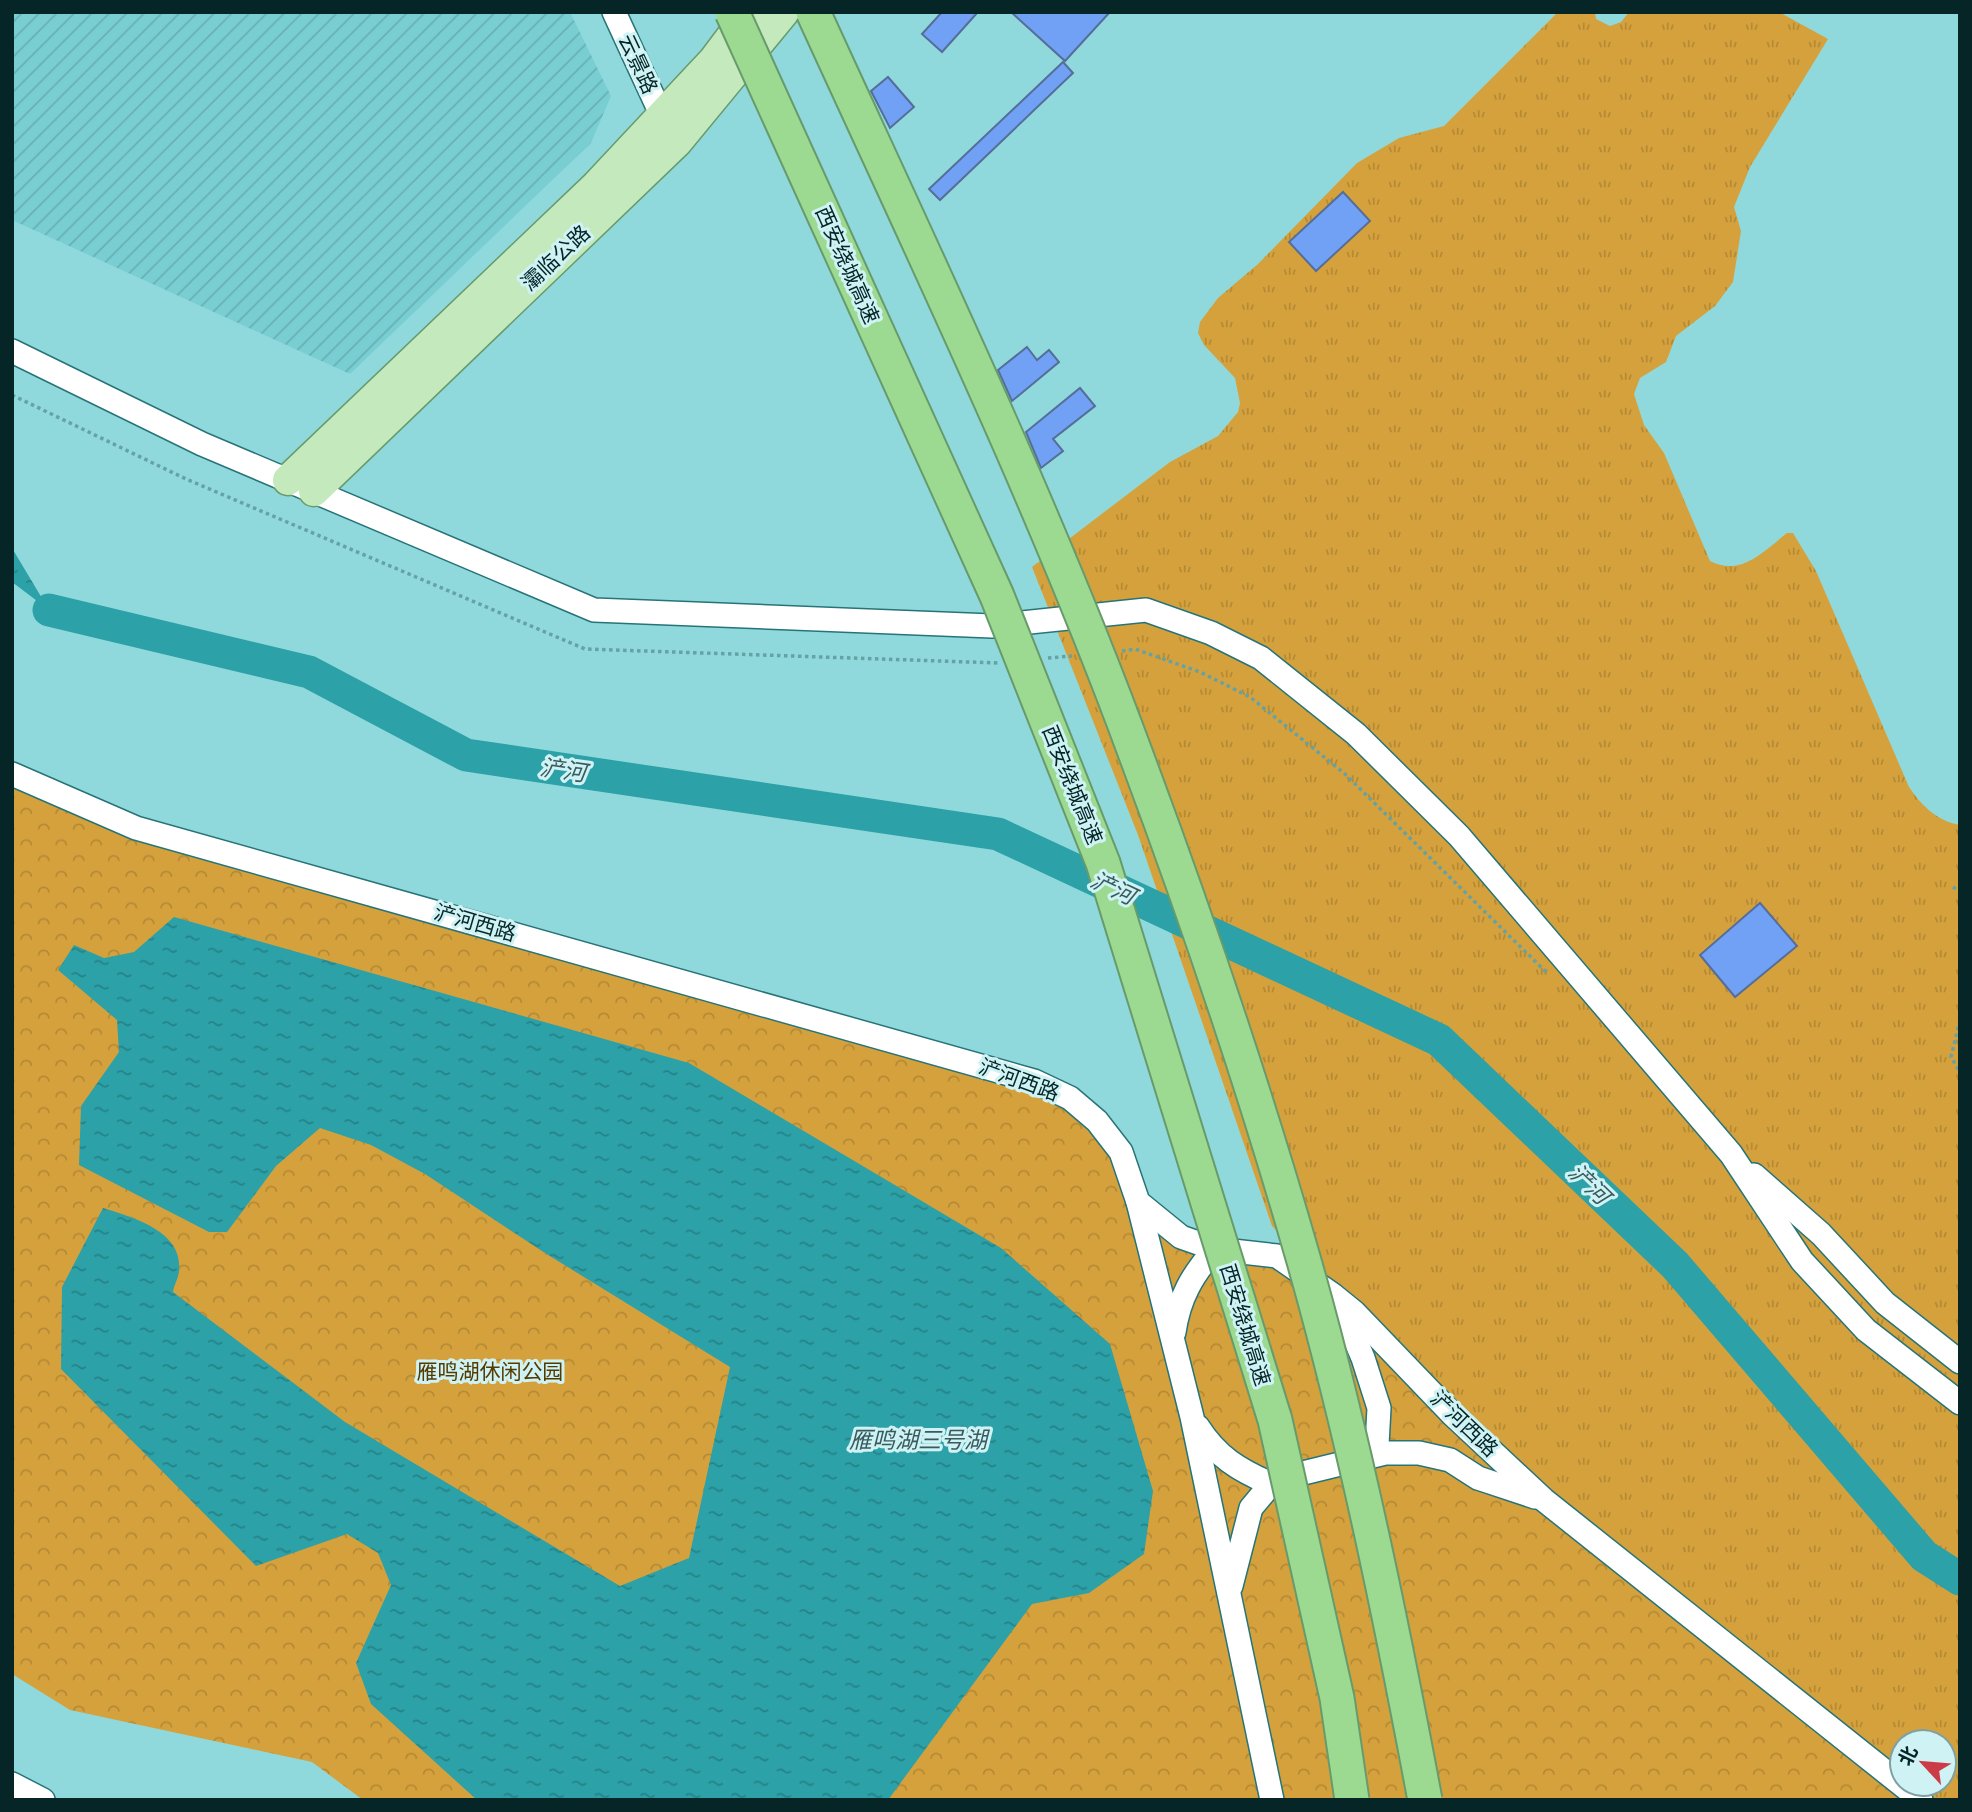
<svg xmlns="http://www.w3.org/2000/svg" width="1972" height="1812" font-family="Inter,'Noto Sans SC',sans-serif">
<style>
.industrial{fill:url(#industrial-furrows)}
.grass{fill:url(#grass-tufts);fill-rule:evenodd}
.park{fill:url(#park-crowns)}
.water{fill:url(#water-ripples)}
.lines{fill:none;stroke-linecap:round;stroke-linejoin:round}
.river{stroke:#2ca1a7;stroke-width:33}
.building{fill:#71a1f4;stroke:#556e99;stroke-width:2}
.minor-casing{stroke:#277478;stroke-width:26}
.major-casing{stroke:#679b6c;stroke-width:33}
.path{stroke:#65a2a5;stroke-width:3.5;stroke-dasharray:3.5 3.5;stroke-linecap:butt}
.minor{stroke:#fff;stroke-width:23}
.major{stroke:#c4e9bd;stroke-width:30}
.highway-bridge-casing{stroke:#679b6c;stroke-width:37;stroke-linecap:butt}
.highway-bridge{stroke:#9cda91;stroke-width:33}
.labels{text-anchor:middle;stroke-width:6;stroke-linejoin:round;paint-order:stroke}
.street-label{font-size:21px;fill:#052527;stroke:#cff2f4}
.park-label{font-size:21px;fill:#553a00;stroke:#cff2f4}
.water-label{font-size:23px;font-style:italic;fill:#395b5d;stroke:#cff2f4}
</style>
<defs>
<pattern id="industrial-furrows" width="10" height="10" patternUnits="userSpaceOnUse" patternTransform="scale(1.75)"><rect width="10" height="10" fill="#79ced2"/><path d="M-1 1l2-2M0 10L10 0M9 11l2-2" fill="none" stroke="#67b1b4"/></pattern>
<pattern id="grass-tufts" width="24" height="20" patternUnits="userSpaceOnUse" patternTransform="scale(1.75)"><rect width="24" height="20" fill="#d5a13c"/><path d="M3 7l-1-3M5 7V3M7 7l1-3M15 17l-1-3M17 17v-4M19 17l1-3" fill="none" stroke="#b58a35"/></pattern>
<pattern id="park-crowns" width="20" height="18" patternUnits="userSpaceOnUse" patternTransform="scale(1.75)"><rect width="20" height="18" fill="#d5a13c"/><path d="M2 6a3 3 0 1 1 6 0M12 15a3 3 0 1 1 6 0" fill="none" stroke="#b58a35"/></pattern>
<pattern id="water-ripples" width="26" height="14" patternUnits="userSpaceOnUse" patternTransform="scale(1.75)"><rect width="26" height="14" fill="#2ca1a7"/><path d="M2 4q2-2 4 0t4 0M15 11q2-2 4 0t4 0" fill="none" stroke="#248388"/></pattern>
</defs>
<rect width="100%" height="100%" fill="#8fd9dd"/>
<polygon class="industrial" points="12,12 570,12 611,96 591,143 350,374 12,220"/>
<path class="grass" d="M1558,12H1595L1596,19L1610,26L1621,22L1629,12H1779L1828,39L1750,167L1734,207L1741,231L1733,282L1715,306L1676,336L1666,362L1640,378L1634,394L1644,425L1664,453L1710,561C1741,577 1764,551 1787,533H1793L1816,571L1909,787C1922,806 1937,821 1960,825V1800H1922L1689,1604L1548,1492L1358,1313L1272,1226L1138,835L1032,567L1170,462L1218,436L1238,412L1240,403L1235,378L1204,345L1198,333L1200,322L1218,298L1258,264L1357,163L1399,138L1444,126ZM1902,1742H1944V1784H1902Z"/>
<polygon class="park" points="12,774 136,828 1034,1081 1097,1121 1138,1202 1181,1237 1277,1256 1452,1414 1928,1800 363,1800 312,1762 70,1710 12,1674"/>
<g class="water">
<polygon points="12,548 49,610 12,582"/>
<path d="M174,917L689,1063L1001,1248L1110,1344L1153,1491L1144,1554L1089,1593L1032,1604L888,1800H477L371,1704L356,1663L391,1585L378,1553L347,1534L256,1566L61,1369L62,1287L103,1208C132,1217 183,1231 179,1270C179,1277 174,1285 173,1292L345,1422L620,1586L689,1558L730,1367L545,1253L425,1174L371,1145L320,1128L276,1166L227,1232H209L79,1165L81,1106L119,1052L117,1020L58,970L74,945L104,958L134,952Z"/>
</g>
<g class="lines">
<polyline class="river" points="49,610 309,672 466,755 998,834 1439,1040 1675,1265 1924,1556 1960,1579"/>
</g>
<g class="building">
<polygon points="942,12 978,12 942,52 922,34"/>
<polygon points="1011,12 1110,12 1065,61"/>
<polygon points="1063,62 1073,73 940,200 929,189"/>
<polygon points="888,77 914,107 890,128 871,91"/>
<polygon points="1343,192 1370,221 1316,271 1289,242"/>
<polygon points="1027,347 1037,360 1049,350 1059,362 1012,401 998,370"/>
<polygon points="1080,388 1095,406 1053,439 1063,451 1041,468 1026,432"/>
<polygon points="1760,903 1797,946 1735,997 1700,955"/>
</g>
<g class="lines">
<g class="minor-casing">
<g id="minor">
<polyline points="614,12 662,116"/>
<polyline points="12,351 202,444 594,610 992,626 1146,610 1211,633 1261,658 1356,734 1459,836 1731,1154 1802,1261 1866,1330 1960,1403"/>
<polyline points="12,774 136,828 1034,1081 1070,1098 1097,1121 1121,1152 1138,1202 1181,1237 1215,1249 1277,1256 1333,1295 1354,1312 1452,1414 1544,1500 1921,1800"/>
<polyline points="1754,1175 1821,1234 1885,1303 1960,1362"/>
<polyline points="1138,1202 1192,1417 1272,1800"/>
<polyline points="1342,1309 1363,1358 1379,1408 1377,1445 1365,1458"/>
<path d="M1174,1332C1179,1298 1192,1275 1215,1249"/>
<path d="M1198,1427C1217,1457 1239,1470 1271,1484"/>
<polyline points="1231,1586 1251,1508 1271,1484 1299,1474 1385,1453 1419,1453 1450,1460 1478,1478 1535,1497"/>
<polyline points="12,1784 43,1800"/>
</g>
</g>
<g class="major-casing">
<g id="major">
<polyline points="288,480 596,186 714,60 750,12"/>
<polyline points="314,491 677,142 784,12"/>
</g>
</g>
<g class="path">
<polyline points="12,395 186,479 585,649 999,663"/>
<polyline points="1122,651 1135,649 1200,672 1250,697 1345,774 1548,974"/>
<polyline points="1048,658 1072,656"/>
<polyline points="1953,887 1960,892"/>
<polyline points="1960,1020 1951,1057 1960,1072"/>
</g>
<use href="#minor" class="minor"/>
<use href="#major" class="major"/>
<g class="highway-bridge-casing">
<g id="highway-bridge">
<polyline points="732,12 997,596 1103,863 1275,1420 1337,1698 1352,1800"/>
<path d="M813,12C925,257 1043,502 1136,755C1198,921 1255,1090 1304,1261C1354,1438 1391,1619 1425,1800"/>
</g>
</g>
<use href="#highway-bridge" class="highway-bridge"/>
</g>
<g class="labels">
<g class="street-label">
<text transform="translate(638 64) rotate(65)" y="7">云景路</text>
<text transform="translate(556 258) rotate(-43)" y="7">灞临公路</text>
<text transform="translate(847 265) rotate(66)" y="7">西安绕城高速</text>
<text transform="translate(1072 785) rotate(68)" y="7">西安绕城高速</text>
<text transform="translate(475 923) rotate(16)" y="7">浐河西路</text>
<text transform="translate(1019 1080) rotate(20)" y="7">浐河西路</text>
<text transform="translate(1245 1325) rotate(73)" y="7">西安绕城高速</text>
<text transform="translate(1464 1424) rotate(44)" y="7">浐河西路</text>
</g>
<g class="park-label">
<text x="490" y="1379">雁鸣湖休闲公园</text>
</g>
<g class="water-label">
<text transform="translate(563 770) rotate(8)" y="8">浐河</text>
<text transform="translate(1113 888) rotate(25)" y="8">浐河</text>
<text transform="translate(1589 1184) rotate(44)" y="8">浐河</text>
<text x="918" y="1448">雁鸣湖三号湖</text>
</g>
</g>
<rect width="1972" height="1812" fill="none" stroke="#052527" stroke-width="28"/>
<g transform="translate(1923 1763) rotate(296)"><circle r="33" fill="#cff2f4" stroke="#7ea0a2" stroke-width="2"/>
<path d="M0-5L12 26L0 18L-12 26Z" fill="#cc3c48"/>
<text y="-10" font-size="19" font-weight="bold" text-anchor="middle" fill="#052527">北</text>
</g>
</svg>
